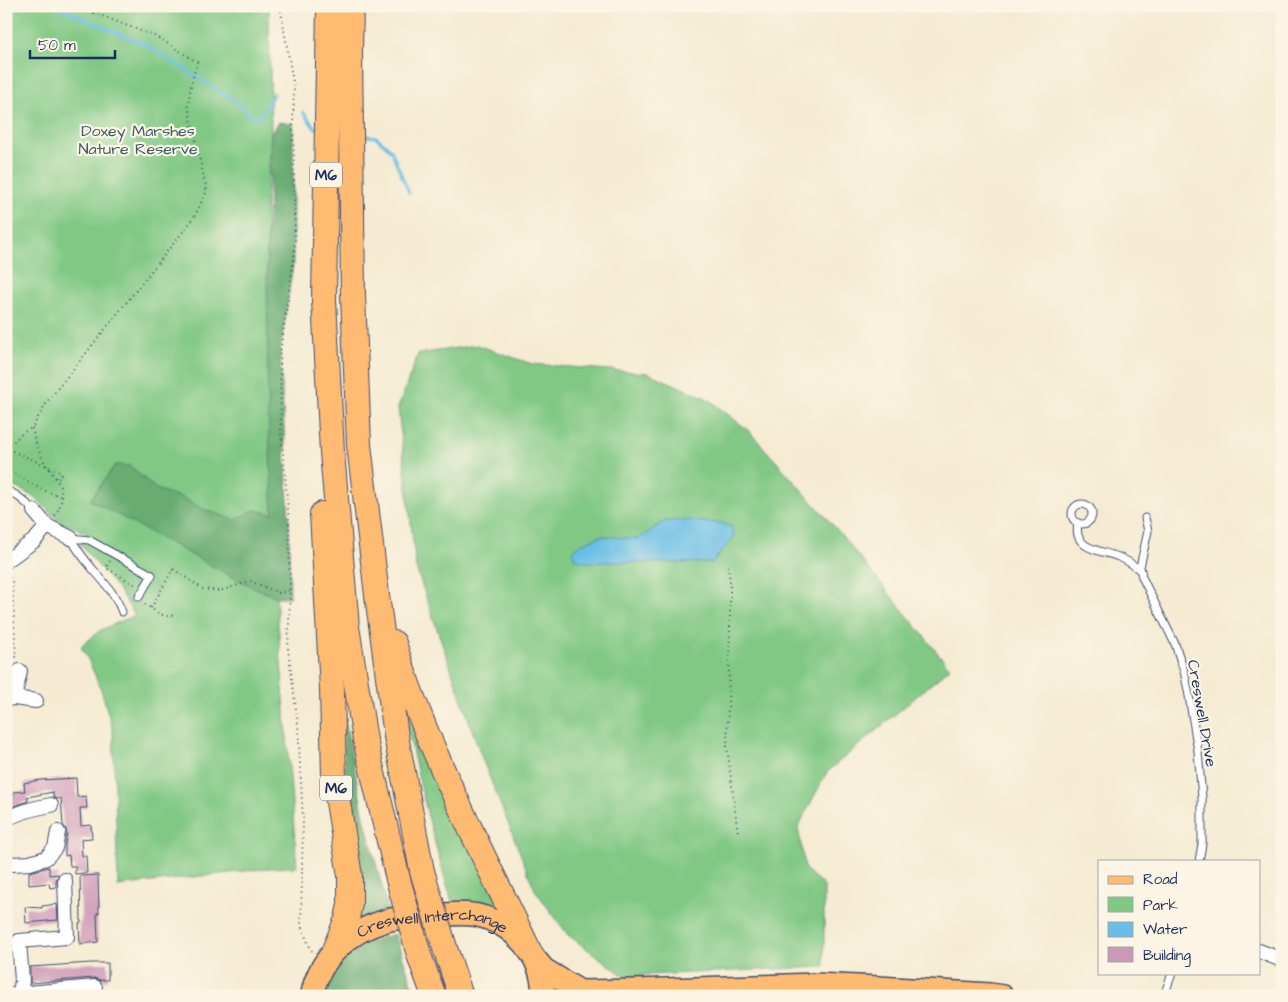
<svg xmlns="http://www.w3.org/2000/svg" width="1288" height="1002" font-family="'Architects Daughter',sans-serif">
<style>
.green{fill:#80c884;stroke:#4e7c71}
.forest{fill:#68ac72;stroke:#426e68}
.water{fill:#69bee6;stroke:#4276a2}
.lines{fill:none;stroke-linecap:round;stroke-linejoin:round}
.stream{stroke:#69bee6;stroke-width:3}
.building{fill:#cd98b7}
.service-casing{stroke:#3c4b6f;stroke-width:9}
.minor-casing{stroke:#3c4b6f;stroke-width:16}
.primary-casing{stroke:#3c4b6f;stroke-width:24}
.trunk-casing{stroke:#3c4b6f;stroke-width:25}
.motorway-casing{stroke:#3c4b6f;stroke-width:26}
.path{stroke:#3c4b6f;stroke-width:2;stroke-dasharray:1 4;stroke-linecap:butt}
.service{stroke:#fff;stroke-width:7}
.minor{stroke:#fff;stroke-width:14}
.primary{stroke:#ffbb71;stroke-width:21}
.trunk{stroke:#ffbb71;stroke-width:22}
.motorway{stroke:#ffbb71;stroke-width:24}
.motorway-bridge-casing{stroke:#3c4b6f;stroke-width:26;stroke-linecap:butt}
.motorway-bridge{stroke:#ffbb71;stroke-width:24}
.labels{text-anchor:middle;stroke-width:4.5;stroke-linejoin:round;paint-order:stroke}
.shield{fill:#fcf5e5;stroke:#5e6a86;stroke-width:1}
.shield-label{font-size:15px;font-weight:bold;fill:#1b2f5e}
.park-label{font-size:16px;fill:#395d69;stroke:#fcf5e5}
.street-label{font-size:16px;fill:#1b2f5e;stroke:#fcf5e5}
</style>
<rect width="100%" height="100%" fill="#fcf5e5"/>
<filter id="ink" filterUnits="userSpaceOnUse"><feTurbulence type="fractalNoise" baseFrequency=".02" numOctaves="2"/><feDisplacementMap in="SourceGraphic" scale="10" xChannelSelector="R" yChannelSelector="G"/><feConvolveMatrix kernelMatrix="1 2 1 2 8 2 1 2 1" color-interpolation-filters="sRGB"/></filter>
<filter id="wash" filterUnits="userSpaceOnUse"><feTurbulence type="fractalNoise" baseFrequency=".0096" numOctaves="4" result="noise"/><feDisplacementMap in="SourceGraphic" scale="20" xChannelSelector="R" yChannelSelector="G"/><feGaussianBlur stdDeviation="1.12" result="paint"/><feColorMatrix in="noise" values="0 0 0 0 0 0 0 0 0 0 0 0 0 0 0 0 0 1.4 0 .05"/><feComposite in="paint" operator="in"/></filter>
<g filter="url(#wash)">
<rect width="100%" height="100%" fill="#f5ebd2"/>
<g class="green">
<polygon points="6,6 269,6 271,133 266,203 273,514 241,581 276,597 297,867 271,868 118,886 113,730 101,689 87,657 81,647 99,631 135,615 118,589 81,545 87,534 74,527 59,522 38,500 20,489 6,484"/>
<polygon points="477,345 532,364 648,373 708,399 748,430 834,526 950,668 827,772 798,827 805,869 824,886 824,967 624,976 568,935 535,890 483,761 416,568 398,408 418,354"/>
<path d="M402,700L511,926L456,915C434,844 416,773 402,700Z"/>
</g>
<g class="forest">
<polygon points="279,122 293,124 293,265 280,352 289,521 290,597 276,597 240,581 90,500 115,465 130,466 156,489 183,498 203,509 235,520 254,510 273,514 268,413 267,255 271,133"/>
<polygon points="342,706 364,817 390,917 351,931 348,832"/>
<path d="M395,934L416,996H324C334,962 361,941 395,934Z"/>
</g>
<polygon class="water" points="685,520 722,523 731,527 734,536 712,563 585,562 574,558 573,551 581,544 601,536 638,539 665,521"/>
<g class="lines">
<g class="stream">
<polyline points="55,6 146,45 240,104 252,118 261,116 274,93"/>
<polyline points="303,112 315,128 317,128"/>
<polyline points="360,135 376,137 391,150 409,193"/>
</g>
</g>
<g id="blocks">
<g class="building">
<polygon points="76,778 77,797 86,796 87,808 80,808 81,826 91,825 92,838 81,839 82,856 86,856 87,873 75,874 75,866 70,866 69,855 65,856 65,845 67,833 66,829 63,825 61,798 57,799 53,797 53,792 27,797 28,801 6,809 6,801 8,801 7,796 14,795 13,792 25,791 24,783 40,780"/>
<polygon points="49,867 49,875 59,874 56,880 56,887 50,888 49,883 29,885 29,872"/>
<polygon points="98,875 99,913 97,913 98,942 80,944 79,923 81,923 80,876"/>
<polygon points="57,904 58,920 26,923 25,907 42,908 42,906"/>
<polygon points="91,963 108,963 108,980 100,980 94,978 30,983 30,967"/>
</g>
</g>
</g>
<g filter="url(#ink)">
<use href="#blocks" fill-opacity="0" stroke="#3c4b6f" stroke-width="1"/>
<g class="lines">
<g class="service-casing">
<g id="service">
<path d="M6,490C18,495 26,502 34,511"/>
<circle cx="1082" cy="514" r="10"/>
<polyline points="1145,518 1148,531 1140,567 1142,577 1175,644 1184,671 1188,690 1198,751 1202,798 1202,844 1199,861"/>
<path d="M1078,523C1072,551 1103,550 1121,558C1128,561 1135,566 1141,571"/>
<polyline points="71,538 89,540 152,575 139,597"/>
<path d="M71,538C84,566 112,583 122,612"/>
<polyline points="1164,996 1172,973"/>
</g>
</g>
<g class="minor-casing">
<g id="minor">
<polyline points="34,511 47,526 71,538"/>
<polyline points="6,561 35,540 47,526"/>
<polyline points="14,698 20,671"/>
<polyline points="6,699 14,698 36,701"/>
<path d="M6,819C21,811 35,808 51,805"/>
<polyline points="6,860 12,864 30,863 46,858 55,848 58,832"/>
<polyline points="1259,951 1282,960"/>
<polyline points="20,994 22,980 19,941 67,937 65,880"/>
<polyline points="6,995 95,987"/>
</g>
</g>
<g class="primary-casing">
<g id="primary">
<polyline points="534,957 544,969 580,991"/>
<polyline points="566,996 580,991 635,990 815,984 879,987 990,994 1003,996"/>
</g>
</g>
<g class="trunk-casing">
<g id="trunk">
<path id="s1" d="M312,996C318,958 350,931 385,921C397,917 411,918 423,917C440,915 458,912 476,915C513,923 545,957 543,996"/>
</g>
</g>
<g class="motorway-casing">
<g id="motorway">
<polyline points="329,6 324,300 332,452 347,627 365,740 398,879"/>
<polyline points="351,6 350,51 353,295 359,445 377,595 396,736 422,871"/>
<polyline points="322,514 332,689 334,777 350,876 350,904 347,919 334,950"/>
<path d="M394,643C427,749 480,847 528,948"/>
<polyline points="445,948 461,996"/>
<polyline points="419,955 434,996"/>
</g>
</g>
<g class="path">
<polyline points="280,6 294,88 293,124 295,243 293,265 280,352 281,430 289,521 290,597 288,649 298,724 303,819 301,926 309,945 312,951"/>
<path d="M32,428C35,442 39,453 46,465C49,469 52,473 55,477C65,492 63,503 54,517"/>
<polyline points="6,448 24,432 32,428 47,402 193,219 207,191 188,106 191,85 197,62 157,37 76,6"/>
<polyline points="8,449 62,473 61,476 57,480"/>
<polyline points="6,469 43,490 62,497"/>
<polyline points="110,561 106,568 136,585"/>
<polyline points="728,566 730,582 730,629 727,746 738,834"/>
<polyline points="7,573 12,581 16,660"/>
<path d="M145,604C154,610 163,619 174,615"/>
<polyline points="151,608 173,569 203,589 220,591 250,581 279,593 290,590"/>
</g>
<use href="#service" class="service"/>
<use href="#minor" class="minor"/>
<use href="#primary" class="primary"/>
<use href="#trunk" class="trunk"/>
<use href="#motorway" class="motorway"/>
<g class="motorway-bridge-casing">
<g id="motorway-bridge">
<polyline points="422,871 445,948"/>
<polyline points="398,879 419,955"/>
</g>
</g>
<use href="#motorway-bridge" class="motorway-bridge"/>
</g>
</g>
<g class="labels">
<g class="shield">
<rect x="310" y="162.5" width="32" height="25" rx="4"/>
<rect x="320" y="775.5" width="32" height="25" rx="4"/>
</g>
<g class="shield-label">
<text x="326" y="180">M6</text>
<text x="336" y="793">M6</text>
</g>
<g class="park-label">
<text x="138" y="136">Doxey Marshes<tspan x="138" dy="18">Nature Reserve</tspan></text>
</g>
<g class="street-label">
<text transform="translate(1203 713) rotate(80)" y="6">Creswell Drive</text>
<text dy="6" stroke="none"><textPath href="#s1" startOffset="158">Creswell Interchange</textPath></text>
</g>
</g>
<rect width="1288" height="1002" fill="none" stroke="#fcf5e5" stroke-width="25"/>
<rect x="1098" y="860" width="162" height="115" fill="#fcf5e5" stroke="#a2a6af"/>
<rect x="1108" y="876" width="25" height="8" fill="#ffbb71" stroke="#a2a6af"/>
<text x="1143" y="884" font-size="15" fill="#1b2f5e">Road</text>
<rect x="1108" y="897" width="25" height="15" fill="#80c884" stroke="#a2a6af"/>
<text x="1143" y="910" font-size="15" fill="#1b2f5e">Park</text>
<rect x="1108" y="922" width="25" height="15" fill="#69bee6" stroke="#a2a6af"/>
<text x="1143" y="934" font-size="15" fill="#1b2f5e">Water</text>
<rect x="1108" y="947" width="25" height="15" fill="#cd98b7" stroke="#a2a6af"/>
<text x="1143" y="960" font-size="15" fill="#1b2f5e">Building</text>
<path d="M30 50v8h85v-8" fill="none" stroke="#1b2f5e" stroke-width="2.5"/>
<text x="38" y="50" font-size="15" fill="#1b2f5e" stroke="#fcf5e5" stroke-width="4" paint-order="stroke">50 m</text>
</svg>
